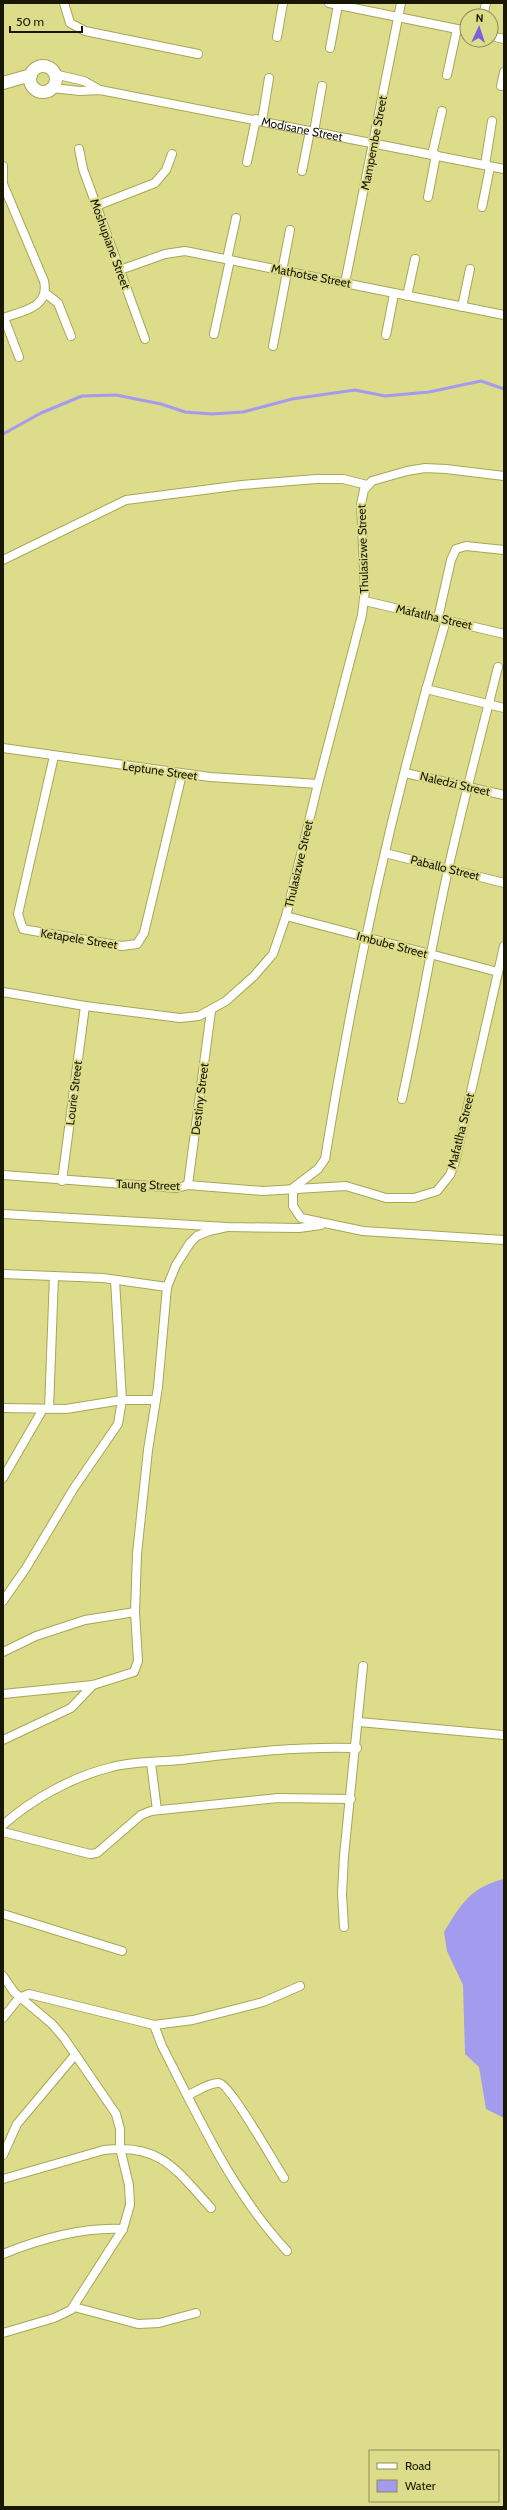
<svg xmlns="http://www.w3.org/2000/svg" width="507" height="2510" font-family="Cabin,sans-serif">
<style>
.water{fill:#a39bee}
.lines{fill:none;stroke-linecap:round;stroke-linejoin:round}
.stream{stroke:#a39bee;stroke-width:3}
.street-casing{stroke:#a8a657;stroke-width:10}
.secondary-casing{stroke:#a8a657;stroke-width:14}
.street{stroke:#fff;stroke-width:8}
.secondary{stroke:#fff;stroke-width:12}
.labels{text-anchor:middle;stroke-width:4;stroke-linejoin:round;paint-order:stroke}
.street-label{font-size:12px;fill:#181701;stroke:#dddc8b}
</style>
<rect width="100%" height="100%" fill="#dddc8b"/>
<path class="water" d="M504,1879V2118L486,2109L479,2067L465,2054L463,1985L447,1951L444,1932C461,1904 471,1887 504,1879Z"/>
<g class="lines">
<polyline class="stream" points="3,434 41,413 82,396 116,395 161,404 185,412 212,414 243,412 292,399 355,390 385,396 429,392 481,381 504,389"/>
<g class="street-casing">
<g id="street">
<polyline points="64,3 70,23 85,31 198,54"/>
<polyline points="329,3 467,31"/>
<polyline points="483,16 486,3"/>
<polyline points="491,36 504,39"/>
<polyline points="277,37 283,3"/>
<polyline points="330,48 338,5"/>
<polyline points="54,74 84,81 100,90"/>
<polyline points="447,75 457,29"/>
<polyline points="501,86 504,72"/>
<path id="s1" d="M52,88L80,91L100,90L504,169"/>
<polyline points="262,121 269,78"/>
<polyline points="314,132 322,86"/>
<polyline points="79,149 83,169 145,339"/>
<polyline points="432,155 442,111"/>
<polyline points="247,162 256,119"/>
<polyline points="485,165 492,121"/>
<polyline points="3,166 3,180"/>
<polyline points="302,171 310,131"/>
<path d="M3,184L44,281C50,308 22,311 3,318"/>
<polyline points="428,197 436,155"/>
<polyline points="96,206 155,183 166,170 172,154"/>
<polyline points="482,207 490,167"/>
<polyline points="227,259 236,218"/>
<polyline points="120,270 165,254 185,251 504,315"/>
<polyline points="282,271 290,230"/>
<polyline points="345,283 401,3"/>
<polyline points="45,293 58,303 71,336"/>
<polyline points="407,296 415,259"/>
<polyline points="462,307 470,269"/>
<polyline points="4,318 19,357"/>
<polyline points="214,334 230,260"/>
<polyline points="386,335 394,294"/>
<polyline points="273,346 287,272"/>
<polyline points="3,560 126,500 242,485 316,479 343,479 367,485"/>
<polyline points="365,601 504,634"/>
<polyline points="438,618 451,560 456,549 466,546 504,550"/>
<path d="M446,620C394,796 354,977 325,1159L318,1169L293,1188V1206L301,1218L363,1231L504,1240"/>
<polyline points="426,689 504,708"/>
<polyline points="3,748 210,777 318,784"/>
<polyline points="54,756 18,914 23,929 28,930 122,946 137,944 144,933 182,774"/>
<polyline points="405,773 504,795"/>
<polyline points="385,853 504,883"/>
<polyline points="286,916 498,972"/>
<polyline points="3,992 85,1006 180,1018 199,1016 226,1001 254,976 273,954 286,916 318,784 362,615 365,590 361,504 364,490 372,481 407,471 425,468 446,469 504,476"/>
<path d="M402,1099C419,1023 431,946 448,870C463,802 481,735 498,667"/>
<polyline points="3,1175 177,1188 188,1185 263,1191 346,1186 386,1198 414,1198 437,1191 450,1175 455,1162 504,946"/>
<polyline points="62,1181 85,1006"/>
<polyline points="188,1185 211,1011"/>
<polyline points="3,1214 227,1227 299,1228 321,1225"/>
<polyline points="3,1274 103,1278 167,1287"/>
<polyline points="3,1408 66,1409 122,1400 156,1400"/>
<polyline points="49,1409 54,1276"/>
<polyline points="3,1478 43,1409"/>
<polyline points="3,1601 26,1568 74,1488 118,1424 122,1400 115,1280"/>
<polyline points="3,1652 36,1636 85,1620 135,1612"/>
<polyline points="3,1694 93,1685 134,1672 138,1661 135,1612 137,1554 148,1450 158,1387 167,1287 176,1265 190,1243 197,1236 209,1231 227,1227"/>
<polyline points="359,1722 503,1735"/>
<polyline points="3,1740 71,1708 93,1685"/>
<polyline points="151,1763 157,1810"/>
<path d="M3,1825C32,1799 74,1776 112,1767C134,1761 159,1762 181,1760C240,1753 298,1746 357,1748"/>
<polyline points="3,1832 90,1854 97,1853 141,1815 151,1811 278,1798 351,1799"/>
<polyline points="3,1914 122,1951"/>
<polyline points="344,1927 342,1894 344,1856 363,1666"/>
<polyline points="3,1976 14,1992 52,2024 64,2038 116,2114 120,2129 120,2148 129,2185 130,2205 123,2229 71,2310 54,2318 3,2333"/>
<polyline points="3,2018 19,1998 29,1994 154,2025 193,2020 263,2002 300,1986"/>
<path d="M154,2025L162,2046C199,2118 232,2192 287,2251"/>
<path d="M188,2095C196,2092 210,2082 219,2083C229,2083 275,2164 284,2178"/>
<polyline points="3,2155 17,2124 75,2055"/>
<path d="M3,2179L104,2150C161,2143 176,2170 211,2208"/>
<path d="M3,2254C40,2239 83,2227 123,2229"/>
<polyline points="74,2307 138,2324 159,2323 196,2313"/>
</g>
</g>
<g class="secondary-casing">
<g id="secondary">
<circle cx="43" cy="79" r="13"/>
<polyline points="3,83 31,75"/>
</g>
</g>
<use href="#street" class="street"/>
<use href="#secondary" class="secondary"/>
</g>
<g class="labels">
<g class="street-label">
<text dy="4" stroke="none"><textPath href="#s1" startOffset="254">Modisane Street</textPath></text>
<text transform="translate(374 143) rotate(-79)" y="4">Mampembe Street</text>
<text transform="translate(110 244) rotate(70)" y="4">Moshupiane Street</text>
<text transform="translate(311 276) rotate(11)" y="4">Mathotse Street</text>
<text transform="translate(363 549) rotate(-92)" y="4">Thulasizwe Street</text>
<text transform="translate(434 617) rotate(13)" y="4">Mafatlha Street</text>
<text transform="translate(160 771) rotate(8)" y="4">Leptune Street</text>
<text transform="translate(455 784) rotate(13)" y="4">Naledzi Street</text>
<text transform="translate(299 864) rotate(-77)" y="4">Thulasizwe Street</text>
<text transform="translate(445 868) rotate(14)" y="4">Paballo Street</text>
<text transform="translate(79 939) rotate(9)" y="4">Ketapele Street</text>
<text transform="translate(392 945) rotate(15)" y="4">Imbube Street</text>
<text transform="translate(74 1093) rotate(-83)" y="4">Lourie Street</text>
<text transform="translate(200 1099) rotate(-83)" y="4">Destiny Street</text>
<text transform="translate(461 1131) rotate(-76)" y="4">Mafatlha Street</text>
<text transform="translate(148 1185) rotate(2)" y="4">Taung Street</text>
</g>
</g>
<rect width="507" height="2510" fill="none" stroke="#181701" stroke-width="8"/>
<rect x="369" y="2450" width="130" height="52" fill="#dddc8b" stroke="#8e8d54"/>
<rect x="377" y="2463" width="20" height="6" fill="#ffffff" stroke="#8e8d54"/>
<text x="405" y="2470" font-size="12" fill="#181701">Road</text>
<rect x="377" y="2480" width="20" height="12" fill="#a39bee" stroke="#8e8d54"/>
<text x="405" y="2490" font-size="12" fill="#181701">Water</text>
<g transform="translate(479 28) rotate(3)"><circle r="19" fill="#dddc8b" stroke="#8e8d54"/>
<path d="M0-3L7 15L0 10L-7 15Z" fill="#7761dc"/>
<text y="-6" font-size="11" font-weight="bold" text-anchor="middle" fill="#181701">N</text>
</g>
<path d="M10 26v6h72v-6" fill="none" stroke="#181701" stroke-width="2"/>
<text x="16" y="26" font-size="12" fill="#181701" stroke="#dddc8b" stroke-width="3" paint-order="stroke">50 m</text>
</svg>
